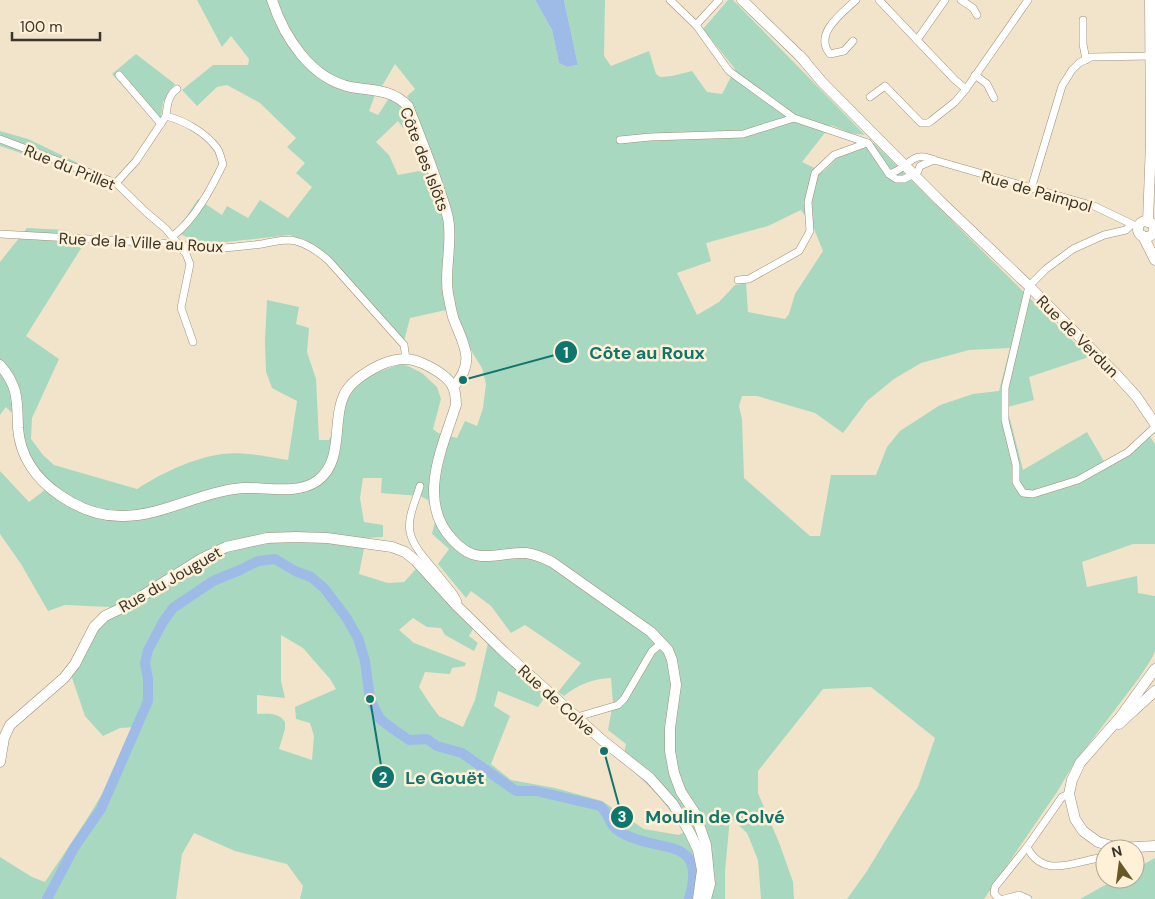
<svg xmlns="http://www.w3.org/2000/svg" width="1155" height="899" font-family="'DM Sans',sans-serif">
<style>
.green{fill:#a9d8c0;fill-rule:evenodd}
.water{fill:#9ebbe7}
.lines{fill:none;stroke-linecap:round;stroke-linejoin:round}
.river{stroke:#9ebbe7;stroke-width:10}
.street-casing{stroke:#9c9079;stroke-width:8}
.secondary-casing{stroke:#9c9079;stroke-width:11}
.street{stroke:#fff;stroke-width:7}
.secondary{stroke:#fff;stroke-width:10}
.labels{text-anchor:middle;stroke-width:5;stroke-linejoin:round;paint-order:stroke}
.street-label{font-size:16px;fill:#3a352b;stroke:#fff1d8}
.leader{fill:none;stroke:#0f766e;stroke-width:2}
.callout-dot{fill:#0f766e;stroke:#fff1d8;stroke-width:2}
.mark-label{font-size:15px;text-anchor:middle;font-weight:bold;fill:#fff}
.callout-label{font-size:18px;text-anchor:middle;font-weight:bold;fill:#0f766e;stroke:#fff1d8;stroke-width:5;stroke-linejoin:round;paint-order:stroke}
</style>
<rect width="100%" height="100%" fill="#f1e4cb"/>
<g class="green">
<path d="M197,0H535L552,30L559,63L567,67L578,65L564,0H605L604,56L611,66L649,51L656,74L660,77L672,76L692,71L707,92L722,94L735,69L703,29L728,0H733L865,135L850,133L831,125L802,162L823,172L838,157L874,143L1089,357L1029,377L1034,400L1007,407L1023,470L1087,432L1105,463L1131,446L1147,432L1155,444V544H1133L1082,562L1087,587L1137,576L1138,593L1155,596V651L1152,658L1139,678L1073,765L1057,792L984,899H847L867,871L918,787L935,738L871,687L823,689L758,771V793L780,845L793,882L794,899H761L758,860L747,833L730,817L725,872V899H300L303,886L287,864L235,851L194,833L182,854L176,899H0V857L32,877L45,882C79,832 113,782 136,727L120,728L103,736L85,716L68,666L83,637L110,607L65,605L48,611L21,564L0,534V471L29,502L50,486L36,469L28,452L21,422L6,407L0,415V262L27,228L67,230L63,238L85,242L26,336L59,359L32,418L31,439L43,455L54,465L137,489C162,473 193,458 222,454C244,451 267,457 288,460L297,401L272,388L266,372L265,341L267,300L299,307L296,324L309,328L307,352L316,379L319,440H329L346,401L353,391L367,376L400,364L408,366L422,373L437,387L441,399L433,429L438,433L457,438L465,421L477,426L483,408L486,384L482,368L472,352L455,308L410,318L404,341L328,255L307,241L290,235L217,243L195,241L176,232L198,199L222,215L227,206L248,218L260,200L288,218L312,187L296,173L305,163L287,147L296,138L260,103L227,85L217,87L197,106L182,90L213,65H248L249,59L231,36L222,47ZM395,64L415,89L407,96L418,118L435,168L398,175L389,155L376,142L398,121L403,128L412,126L398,103L389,98L378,115L369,111L379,85L382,86ZM801,210L814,229L823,251L795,294L789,314L785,319L748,312L746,283L735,285L719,302L697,315L677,273L711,261L706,243L768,226ZM1010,348L999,391L973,394L940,405L900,431L887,447L876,475H831L820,536H810L744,478L742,419L739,406L742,396H757L815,413L843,433L867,401L894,379L921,363L969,350ZM363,478H382L381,493L420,496L428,500L435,521L432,534L449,549L438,564L466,598L471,591L491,606L511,633L525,625L581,663L558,692L564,696C579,684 592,679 611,678L613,703L608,730L626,744L622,762C647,783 668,803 684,832L679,835L644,829L602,801L555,788L511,780L491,764L510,716L494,706L498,691L538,707L545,697L488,643L475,700L463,727L439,716L430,704L419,687L425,672L450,674L452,668L465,666L466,663L414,643L399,630L413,618L427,627L441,628L445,635L474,651L478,643L469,636L474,627L416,569L404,582L388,583L359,574L366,538L383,537V525L364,522L360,498ZM281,635L303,648L330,679L336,689L295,707L296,719L310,723L314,736L312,760L279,749L285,729V722C278,712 268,714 257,714V695L285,698L281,681Z"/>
<polygon points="136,54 175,84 163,102 161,116 169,119 161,128 112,74"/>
<polygon points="0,131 28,139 103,175 98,182 53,164 0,146"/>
<polygon points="1155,858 1155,899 1080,899 1116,879 1135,879 1135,869"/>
</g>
<polygon class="water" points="535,0 564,0 578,65 567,67 559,63 552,30"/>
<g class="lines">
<path class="river" d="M47,899L74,848L101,809L148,701V679L145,663L148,650L163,622L173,608L213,581L240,570L258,561L275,559L295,571L311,577L324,588L346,617L358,638L365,661L370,699L380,719L393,729L409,740L427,739L437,746L462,753L516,791H536L600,806C609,813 609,826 620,832C658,855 708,833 689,899"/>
<g class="street-casing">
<g id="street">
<polyline points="670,0 696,25 729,71 794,118 868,143 889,174 896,179 904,179 912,175 918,171 920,166 934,160"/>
<polyline points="879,0 955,80 966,89"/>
<polyline points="961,0 973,8 977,15"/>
<polyline points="1083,20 1083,44 1086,60"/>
<polyline points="696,25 719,0"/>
<polyline points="917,40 945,0"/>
<path d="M853,41L844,51L830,54C813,34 842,13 856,0"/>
<polyline points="119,75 161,124"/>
<polyline points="975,75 987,84 994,98"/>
<polyline points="870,97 885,86 921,123 928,123 931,121 955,102 966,89 1028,0"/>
<path d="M166,116C167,106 168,95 177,89"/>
<polyline points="0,139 116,183 147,213 166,229 186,254 190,264 181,308 193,342"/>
<polyline points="620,140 650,137 743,134 794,118"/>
<path d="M889,174C911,168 910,149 934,160L1094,206L1138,227"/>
<path d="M116,183L136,161L166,116C185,121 205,132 217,148C220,152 221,159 223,164C211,189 195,219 173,236"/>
<polyline points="1031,189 1062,86 1072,70 1079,63 1091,57 1151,56"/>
<polyline points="1131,225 1126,230 1104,235 1073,249 1046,269 1029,286 1005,388 1005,420 1016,465 1016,482 1023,493 1033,494 1078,480 1128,452 1155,427"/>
<path d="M0,234L178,244C206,252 234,247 262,244C271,242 280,240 289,240C304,241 319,252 329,261L404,345L406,359"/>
<polyline points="738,280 749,279 799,251 810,231 808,202 815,173 834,155 867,143"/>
<path d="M420,486C416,500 407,518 410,532C413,548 430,564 440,577C446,585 454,592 458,602L456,605"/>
<polyline points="577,717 618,705 624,699 652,651 662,643"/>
<path d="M1069,794L1062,797L1027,847C1044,881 1077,860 1105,857"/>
<polyline points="1000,899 998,898 994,893 995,887 1027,847"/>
<polyline points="1004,899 1019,895 1028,899"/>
</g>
</g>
<g class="secondary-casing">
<g id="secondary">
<path d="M272,0C284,37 311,79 351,87C374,91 391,89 408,106C419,134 431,163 440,192C443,200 446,209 448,218C453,243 444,269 448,294C450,302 451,312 454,320C464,345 476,362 454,386"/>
<polyline points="742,0 805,61"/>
<polyline points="800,56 822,82 939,200 1029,286 1114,372 1136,396 1155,424"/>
<circle cx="1146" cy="229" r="8"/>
<polyline points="1148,222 1151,142 1150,0"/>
<polyline points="1143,236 1155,260"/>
<path d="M0,365C19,387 17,401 18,428C20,457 37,480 61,496C80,509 102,517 125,516C165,515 202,491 243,488C266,487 297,495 317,481C345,461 331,420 345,393C352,380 368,371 380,365C404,355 416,358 437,371C451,380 456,387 456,405C443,446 416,501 452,539C459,547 469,555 481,556C496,557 511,552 526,553C535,554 544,558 552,562L651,632L668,650L672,660L676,685L670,728V751L674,773L681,792L695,813L706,845L710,884L706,899"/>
<polyline points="1155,669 1121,716 1080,763 1072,780 1069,794 1075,819 1083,831 1098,842 1118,848 1155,846"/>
<polyline points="1119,724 1155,691"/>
<polyline points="0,762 4,738 10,725 64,678 75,664 94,627 105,616 126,606 201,559 226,547 267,538 295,537 327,538 392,547 405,552 415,560 456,605 504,652 602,740 650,778 673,804 690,833 698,850 702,870 698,899"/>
</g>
</g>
<use href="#street" class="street"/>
<use href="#secondary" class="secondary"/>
</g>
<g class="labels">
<g class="street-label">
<text transform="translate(425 159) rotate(69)" y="6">Côte des Islôts</text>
<text transform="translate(70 167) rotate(22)" y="6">Rue du Prillet</text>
<text transform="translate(1037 191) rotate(16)" y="6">Rue de Paimpol</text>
<text transform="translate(141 242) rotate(3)" y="6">Rue de la Ville au Roux</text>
<text transform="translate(1078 336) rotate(45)" y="6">Rue de Verdun</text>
<text transform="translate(170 579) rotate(-30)" y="6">Rue du Jouguet</text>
<text transform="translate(557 700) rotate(42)" y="6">Rue de Colve</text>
</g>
</g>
<path class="leader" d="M463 380L566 352M370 699L383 777M604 751L622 817"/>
<g class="callout-dot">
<circle cx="463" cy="380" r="5"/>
<circle cx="370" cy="699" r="5"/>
<circle cx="604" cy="751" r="5"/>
<circle cx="566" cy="352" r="12"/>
<circle cx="383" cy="777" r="12"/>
<circle cx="622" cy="817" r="12"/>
</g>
<g class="mark-label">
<text x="566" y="358">1</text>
<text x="383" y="783">2</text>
<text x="622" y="822">3</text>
</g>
<g class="callout-label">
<text x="647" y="359">Côte au Roux</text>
<text x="445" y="784">Le Gouët</text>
<text x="715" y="823">Moulin de Colvé</text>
</g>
<g transform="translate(1120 864) rotate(346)"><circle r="24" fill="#fff1d8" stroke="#b0a693"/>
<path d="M0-4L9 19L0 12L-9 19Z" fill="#695725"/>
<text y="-8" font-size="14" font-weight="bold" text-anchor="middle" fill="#3a352b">N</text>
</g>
<path d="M12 32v8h88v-8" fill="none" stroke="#3a352b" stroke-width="2.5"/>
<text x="20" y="32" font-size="15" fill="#3a352b" stroke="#fff1d8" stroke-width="4" paint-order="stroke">100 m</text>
</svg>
